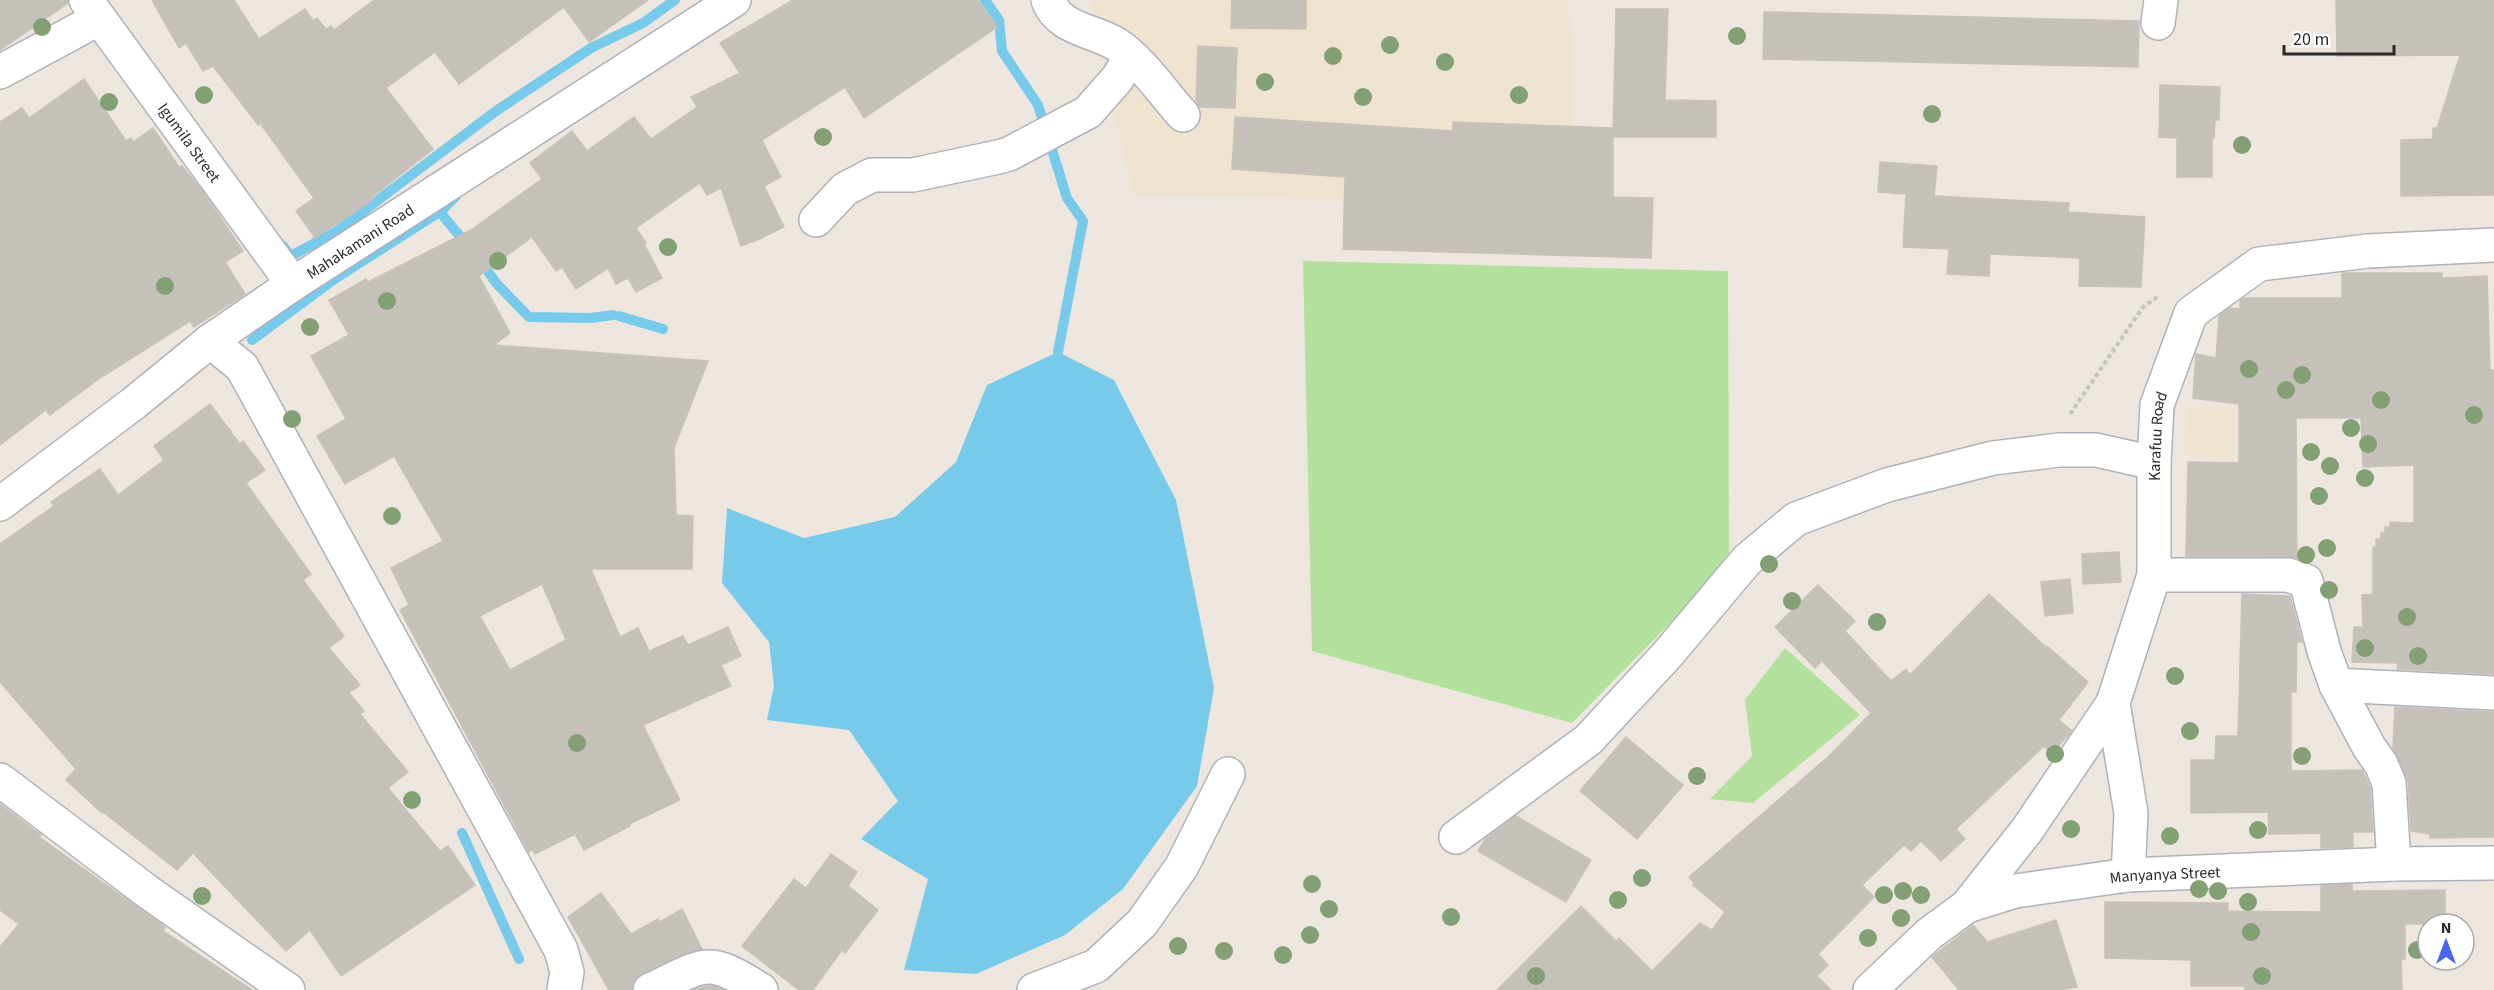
<svg xmlns="http://www.w3.org/2000/svg" width="2494" height="990" font-family="'Source Sans 3',sans-serif">
<style>
.education{fill:#ede3cf}
.green{fill:#b4e09e}
.water{fill:#77cae9}
.lines{fill:none;stroke-linecap:round;stroke-linejoin:round}
.stream{stroke:#77cae9;stroke-width:10}
.building{fill:#c5c0ba;stroke:#c8c2b8;stroke-width:1.5;fill-rule:evenodd}
.minor-casing{stroke:#afb1bb;stroke-width:36}
.path{stroke:#c4c4c4;stroke-width:4;stroke-dasharray:4.5 3;stroke-linecap:butt}
.minor{stroke:#fff;stroke-width:33}
.tree{fill:#82a074}
.labels{text-anchor:middle;stroke-width:4.5;stroke-linejoin:round;paint-order:stroke}
.street-label{font-size:16px;fill:#2b2b2b;stroke:#fff}
</style>
<rect width="100%" height="100%" fill="#ece6de"/>
<g class="education">
<polygon points="1090,0 1569,0 1576,206 1133,194"/>
<polygon points="2187,406 2237,409 2233,459 2184,456"/>
</g>
<g class="green">
<polygon points="1303,261 1728,271 1729,563 1572,723 1312,651"/>
<polygon points="1785,648 1860,715 1753,803 1710,799 1752,756 1745,700"/>
</g>
<polygon class="water" points="1058,352 1114,380 1176,500 1214,688 1197,786 1123,889 1065,935 976,974 904,970 928,879 861,839 898,801 849,730 767,720 774,686 769,642 722,583 727,508 804,538 895,517 956,462 987,385"/>
<g class="lines">
<g class="stream">
<polyline points="985,0 999,20 1002,51 1038,105 1067,198 1083,221 1058,352"/>
<polyline points="441,211 444,217 468,246"/>
<polyline points="283,246 291,256 337,231 496,111 591,48 643,23 675,0"/>
<polyline points="480,260 496,283 529,317 591,318 613,315"/>
<polyline points="619,316 663,329"/>
<polyline points="252,340 336,278 441,211 457,195"/>
<polyline points="462,833 519,959"/>
</g>
</g>
<g class="building">
<polygon points="0,0 68,0 68,3 0,50"/>
<polygon points="152,0 234,0 259,39 305,9 313,21 317,18 326,29 331,26 334,30 374,0 648,0 589,42 564,7 459,84 435,52 386,88 433,149 372,197 374,199 315,238 296,211 314,198 260,123 258,125 213,66 203,71 186,43 179,48"/>
<path d="M793,0H978L997,27L864,118L845,87L762,140L781,177L764,186L784,227L757,240L741,246L721,188L707,195L700,183L636,228L646,243L644,244L662,278L636,292L628,278L616,284L608,268L576,289L562,267L556,271L532,237L479,276L510,333L494,345L708,361L674,448L676,515L693,516L692,569H591L620,637L638,628L649,651L683,636L688,645L728,627L741,656L721,665L731,686L643,725L680,800L629,824L630,826L584,850L575,834L535,854L533,849L529,852L400,610L409,605L391,568L443,541L394,456L345,484L317,436L346,419L311,356L349,335L329,300L366,279L368,282L471,230L542,179L530,163L572,131L587,151L634,117L651,139L697,107L691,97L740,73L720,43ZM542,584L566,640L510,670L480,616Z"/>
<polygon points="1232,0 1306,0 1306,29 1231,28"/>
<polygon points="2336,0 2494,0 2494,195 2401,196 2401,140 2433,139 2433,128 2437,128 2460,55 2337,56"/>
<polygon points="1616,9 1668,9 1665,100 1716,101 1716,137 1613,137"/>
<polygon points="1764,12 2139,21 2138,67 1763,59"/>
<polygon points="1198,46 1237,48 1235,108 1199,107 1196,101"/>
<polygon points="84,79 126,141 131,138 133,142 153,128 179,167 182,166 203,192 243,251 225,262 245,294 194,327 190,321 100,378 50,415 46,410 0,445 0,122 22,108 29,118"/>
<polygon points="2160,85 2220,87 2219,120 2215,120 2214,138 2212,138 2212,177 2177,177 2177,138 2159,137"/>
<polygon points="1235,117 1453,131 1453,122 1613,128 1613,197 1653,198 1651,258 1343,249 1345,177 1232,169"/>
<polygon points="1880,162 1937,166 1934,196 2069,203 2068,212 2145,217 2141,287 2079,286 2080,258 1990,254 1989,276 1947,274 1949,249 1903,247 1906,194 1878,192"/>
<polygon points="2342,273 2442,273 2442,278 2487,276 2490,370 2494,370 2494,674 2397,669 2398,663 2352,662 2354,627 2363,627 2362,595 2373,594 2373,547 2376,547 2376,539 2381,539 2381,533 2385,533 2385,527 2390,527 2390,522 2414,523 2414,465 2363,467 2361,418 2296,418 2297,558 2186,556 2188,462 2239,463 2239,404 2193,398 2196,354 2216,358 2219,316 2229,308 2240,309 2240,301 2243,298 2342,298"/>
<polygon points="210,404 240,444 243,441 265,470 246,483 311,574 303,580 344,636 329,648 360,685 349,693 364,711 360,714 408,772 388,788 440,851 448,846 475,885 341,976 310,930 286,951 193,853 177,870 103,812 102,813 66,780 76,769 0,682 0,544 54,506 51,502 100,469 118,495 164,460 154,446"/>
<polygon points="2119,552 2121,582 2083,584 2082,554"/>
<polygon points="2070,579 2073,613 2045,616 2041,582"/>
<polygon points="1818,585 1855,621 1845,631 1891,681 1906,669 1910,675 1989,594 2049,650 2048,647 2088,682 2059,720 2072,731 2052,753 2044,746 1956,829 1965,839 1941,861 1921,841 1911,851 1904,845 1862,885 1874,897 1818,954 1828,965 1817,976 1831,990 1497,990 1581,906 1616,941 1619,938 1652,971 1700,923 1712,930 1725,912 1693,885 1695,884 1689,877 1828,757 1871,713 1822,661 1815,668 1775,627"/>
<polygon points="2242,594 2290,596 2302,642 2297,642 2296,692 2291,692 2291,771 2362,770 2370,787 2373,832 2353,832 2353,847 2321,848 2321,833 2269,834 2268,812 2191,813 2191,760 2215,760 2216,736 2238,736"/>
<polygon points="2395,707 2494,712 2494,837 2430,838 2430,834 2411,831 2408,781 2393,748"/>
<polygon points="1626,737 1683,785 1637,839 1580,791"/>
<polygon points="0,804 41,835 39,837 165,927 163,931 252,990 0,990 0,947 19,924 0,910"/>
<polygon points="1516,816 1591,860 1566,902 1478,851 1485,839"/>
<polygon points="831,854 857,872 848,886 878,910 845,953 842,950 813,990 799,990 742,946 794,879 806,888"/>
<polygon points="2352,884 2352,891 2445,890 2445,924 2405,924 2405,959 2401,959 2402,990 2245,990 2244,986 2191,986 2191,960 2105,958 2105,902 2228,903 2228,911 2321,912 2321,886"/>
<polygon points="601,893 631,934 658,919 660,922 682,909 702,949 676,957 642,973 634,980 632,990 609,990 568,917"/>
<polygon points="2056,920 2077,987 2060,990 1959,990 1932,957 1973,925 1987,942"/>
<polygon points="707,986 713,986 723,990 694,990"/>
</g>
<g class="lines">
<g class="minor-casing">
<g id="minor">
<path id="s1" d="M86,0L293,284"/>
<path d="M1048,0C1058,29 1093,30 1116,44C1141,60 1163,93 1183,115"/>
<polyline points="2158,23 2161,0"/>
<polyline points="0,72 98,19"/>
<polyline points="816,220 845,189 872,175 913,175 998,157 1009,154 1088,112 1117,79 1131,57"/>
<polyline points="210,341 242,367 561,950 567,972 564,990"/>
<path id="s2" d="M0,504L134,403L210,341L293,284L734,0"/>
<polyline points="2154,575 2288,575 2306,581 2324,651 2336,685 2369,747 2381,764 2389,783 2394,864"/>
<polyline points="2336,685 2494,693"/>
<polyline points="0,780 148,892 288,990"/>
<polyline points="1456,837 1588,740 1667,655 1747,560 1796,519 1887,485 1993,458 2059,450 2096,450 2154,463"/>
<path id="s3" d="M2128,875L2131,813L2113,703L2154,575V463L2157,405L2191,313L2259,264L2368,251L2494,245"/>
<polyline points="1967,906 2027,830 2113,703"/>
<path d="M650,990C706,964 706,955 761,990"/>
<polyline points="1034,990 1096,966 1142,923 1182,866 1228,774"/>
<path id="s4" d="M1870,990L1929,934L1967,906L2015,891L2128,875L2394,864L2494,863"/>
</g>
</g>
<polyline class="path" points="2070,414 2143,307 2159,296"/>
<use href="#minor" class="minor"/>
</g>
<g class="tree">
<circle cx="42" cy="27" r="9"/>
<circle cx="1737" cy="36" r="9"/>
<circle cx="1390" cy="45" r="9"/>
<circle cx="1333" cy="56" r="9"/>
<circle cx="1445" cy="62" r="9"/>
<circle cx="1265" cy="82" r="9"/>
<circle cx="204" cy="95" r="9"/>
<circle cx="1519" cy="95" r="9"/>
<circle cx="1363" cy="97" r="9"/>
<circle cx="109" cy="102" r="9"/>
<circle cx="1932" cy="114" r="9"/>
<circle cx="823" cy="137" r="9"/>
<circle cx="2242" cy="145" r="9"/>
<circle cx="668" cy="247" r="9"/>
<circle cx="498" cy="261" r="9"/>
<circle cx="165" cy="286" r="9"/>
<circle cx="387" cy="301" r="9"/>
<circle cx="310" cy="327" r="9"/>
<circle cx="2249" cy="369" r="9"/>
<circle cx="2302" cy="375" r="9"/>
<circle cx="2286" cy="390" r="9"/>
<circle cx="2381" cy="400" r="9"/>
<circle cx="2474" cy="415" r="9"/>
<circle cx="292" cy="419" r="9"/>
<circle cx="2351" cy="428" r="9"/>
<circle cx="2368" cy="444" r="9"/>
<circle cx="2311" cy="452" r="9"/>
<circle cx="2330" cy="466" r="9"/>
<circle cx="2365" cy="478" r="9"/>
<circle cx="2319" cy="496" r="9"/>
<circle cx="392" cy="516" r="9"/>
<circle cx="2327" cy="548" r="9"/>
<circle cx="2306" cy="555" r="9"/>
<circle cx="1769" cy="564" r="9"/>
<circle cx="2329" cy="590" r="9"/>
<circle cx="1792" cy="601" r="9"/>
<circle cx="2407" cy="617" r="9"/>
<circle cx="1877" cy="622" r="9"/>
<circle cx="2365" cy="648" r="9"/>
<circle cx="2418" cy="656" r="9"/>
<circle cx="2175" cy="676" r="9"/>
<circle cx="2190" cy="731" r="9"/>
<circle cx="577" cy="743" r="9"/>
<circle cx="2055" cy="754" r="9"/>
<circle cx="2302" cy="756" r="9"/>
<circle cx="1697" cy="776" r="9"/>
<circle cx="412" cy="800" r="9"/>
<circle cx="2071" cy="829" r="9"/>
<circle cx="2258" cy="830" r="9"/>
<circle cx="2170" cy="836" r="9"/>
<circle cx="1642" cy="878" r="9"/>
<circle cx="1312" cy="884" r="9"/>
<circle cx="2199" cy="889" r="9"/>
<circle cx="1903" cy="891" r="9"/>
<circle cx="2218" cy="891" r="9"/>
<circle cx="1884" cy="895" r="9"/>
<circle cx="1921" cy="895" r="9"/>
<circle cx="202" cy="896" r="9"/>
<circle cx="1618" cy="900" r="9"/>
<circle cx="2248" cy="902" r="9"/>
<circle cx="1329" cy="909" r="9"/>
<circle cx="1451" cy="917" r="9"/>
<circle cx="1901" cy="918" r="9"/>
<circle cx="2251" cy="932" r="9"/>
<circle cx="1310" cy="935" r="9"/>
<circle cx="1868" cy="938" r="9"/>
<circle cx="1178" cy="946" r="9"/>
<circle cx="2417" cy="950" r="9"/>
<circle cx="1224" cy="951" r="9"/>
<circle cx="1283" cy="955" r="9"/>
<circle cx="1536" cy="976" r="9"/>
<circle cx="2262" cy="976" r="9"/>
</g>
<g class="labels">
<g class="street-label">
<text dy="6" stroke="none"><textPath href="#s1" startOffset="176">Igumila Street</textPath></text>
<text dy="6" stroke="none"><textPath href="#s2" startOffset="446">Mahakamani Road</textPath></text>
<text dy="6" stroke="none"><textPath href="#s3" startOffset="447">Karafuu Road</textPath></text>
<text dy="6" stroke="none"><textPath href="#s4" startOffset="330">Manyanya Street</textPath></text>
</g>
</g>
<g transform="translate(2446 942)"><circle r="28" fill="#ffffff" stroke="#aaaaaa" stroke-width="1.5"/>
<path d="M0-4.5L10 22L0 15L-10 22Z" fill="#4665f2"/>
<text y="-9" font-size="16" font-weight="bold" text-anchor="middle" fill="#2b2b2b">N</text>
</g>
<path d="M2284 45v9h110v-9" fill="none" stroke="#2b2b2b" stroke-width="3"/>
<text x="2293" y="45" font-size="18" fill="#2b2b2b" stroke="#ffffff" stroke-width="4.5" paint-order="stroke">20 m</text>
</svg>
